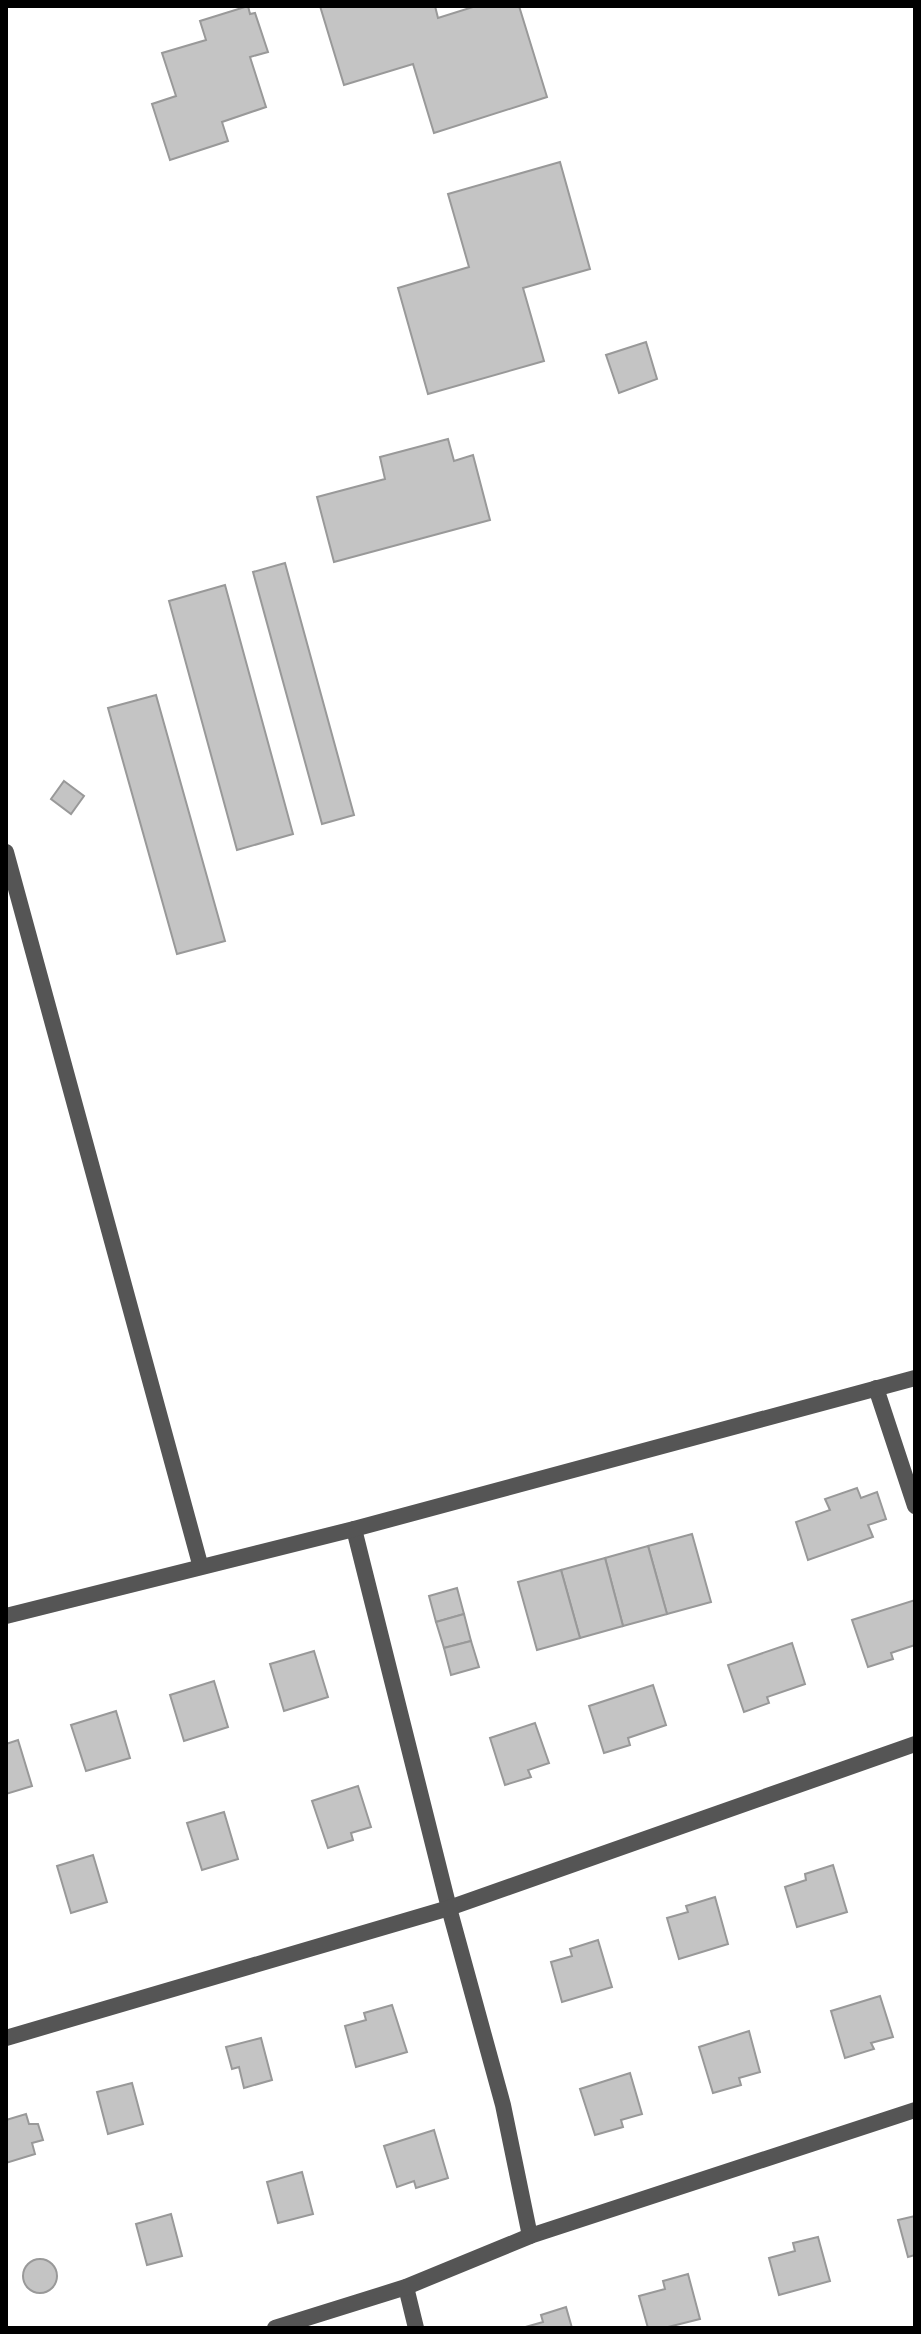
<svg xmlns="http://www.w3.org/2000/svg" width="921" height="2334" font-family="'Noto Sans',sans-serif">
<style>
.building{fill:#c4c4c4;stroke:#999;stroke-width:2}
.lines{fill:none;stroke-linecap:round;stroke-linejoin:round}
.minor{stroke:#555;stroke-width:16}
</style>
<rect width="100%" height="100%" fill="#fff"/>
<g class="building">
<polygon points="248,6 250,14 255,13 268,52 250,57 266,107 222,122 228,141 170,160 152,104 176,96 162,53 206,40 200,21"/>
<polygon points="320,6 435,6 438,18 476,6 519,6 547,97 434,133 413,64 344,85"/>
<polygon points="560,162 590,269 523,288 544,361 428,394 398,288 469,267 448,194"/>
<polygon points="646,342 657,379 619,393 606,355"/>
<polygon points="448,439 454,461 473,455 490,520 334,562 317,497 385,479 380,457"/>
<polygon points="285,563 354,815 322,824 253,572"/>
<polygon points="225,585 293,834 237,850 169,601"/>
<polygon points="156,695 225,941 177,954 108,708"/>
<polygon points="64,781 84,796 71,814 51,799"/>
<polygon points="857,1488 861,1498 877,1492 886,1519 868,1525 873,1537 808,1560 796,1522 830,1510 825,1499"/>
<polygon points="692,1534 711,1602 667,1614 648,1546"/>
<polygon points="648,1546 667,1614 623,1626 605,1558"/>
<polygon points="605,1558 623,1626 580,1638 561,1570"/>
<polygon points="561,1570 580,1638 537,1650 518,1582"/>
<polygon points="457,1588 464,1614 436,1622 429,1596"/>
<polygon points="915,1600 915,1645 891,1653 893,1659 868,1667 852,1620"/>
<polygon points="464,1614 471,1641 444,1648 436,1622"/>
<polygon points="471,1641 479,1667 451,1675 444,1648"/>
<polygon points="792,1643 805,1684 767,1697 769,1703 744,1712 728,1665"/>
<polygon points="314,1651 328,1697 284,1711 270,1664"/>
<polygon points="214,1681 228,1727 184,1741 170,1695"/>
<polygon points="653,1685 666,1725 628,1738 630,1745 604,1753 589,1706"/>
<polygon points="116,1711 130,1758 86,1771 71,1725"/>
<polygon points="535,1723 549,1763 528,1770 531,1777 505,1785 490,1738"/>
<polygon points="18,1740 32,1786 6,1794 6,1744"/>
<polygon points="358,1786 371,1827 351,1833 353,1840 328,1848 312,1801"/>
<polygon points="224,1812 238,1859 202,1870 187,1823"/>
<polygon points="93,1855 107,1902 71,1913 57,1866"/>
<polygon points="833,1865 847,1912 797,1927 785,1887 806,1880 805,1874"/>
<polygon points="715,1897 728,1944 679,1959 667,1918 688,1912 686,1906"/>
<polygon points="598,1940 612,1987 562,2002 551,1962 572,1956 570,1949"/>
<polygon points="880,1996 893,2037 871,2043 874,2049 845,2058 831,2011"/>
<polygon points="392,2005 407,2052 356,2067 345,2026 366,2020 364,2013"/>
<polygon points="749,2031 760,2072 739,2078 741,2085 713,2093 699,2047"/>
<polygon points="261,2038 272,2080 244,2088 239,2067 232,2069 226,2047"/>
<polygon points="630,2073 642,2114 621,2120 623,2127 595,2135 580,2089"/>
<polygon points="132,2083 143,2124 108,2134 97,2092"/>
<polygon points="26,2114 29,2124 38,2124 43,2140 32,2143 35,2154 6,2163 6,2120"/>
<polygon points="434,2130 448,2178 416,2188 414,2181 397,2187 384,2146"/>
<polygon points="302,2172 313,2214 278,2223 267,2182"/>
<polygon points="171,2214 182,2256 147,2265 136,2224"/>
<polygon points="915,2216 915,2255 908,2257 898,2220"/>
<polygon points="818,2237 830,2281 779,2295 769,2258 795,2251 793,2243"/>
<circle cx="40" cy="2276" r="17"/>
<polygon points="688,2274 700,2319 664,2328 648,2328 639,2296 665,2289 663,2281"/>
<polygon points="566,2307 572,2328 522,2328 543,2322 541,2315"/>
</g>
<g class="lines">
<g class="minor">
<polyline points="6,852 200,1564"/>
<polyline points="876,1388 915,1506"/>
<polyline points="354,1529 449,1908 503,2105 530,2236"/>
<polyline points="6,1616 354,1529 915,1378"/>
<polyline points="6,2038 449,1908 915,1744"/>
<polyline points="406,2287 416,2328"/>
<polyline points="275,2328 406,2287 530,2236 915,2110"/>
</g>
</g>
<rect width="921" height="2334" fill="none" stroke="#000000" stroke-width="16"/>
</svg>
